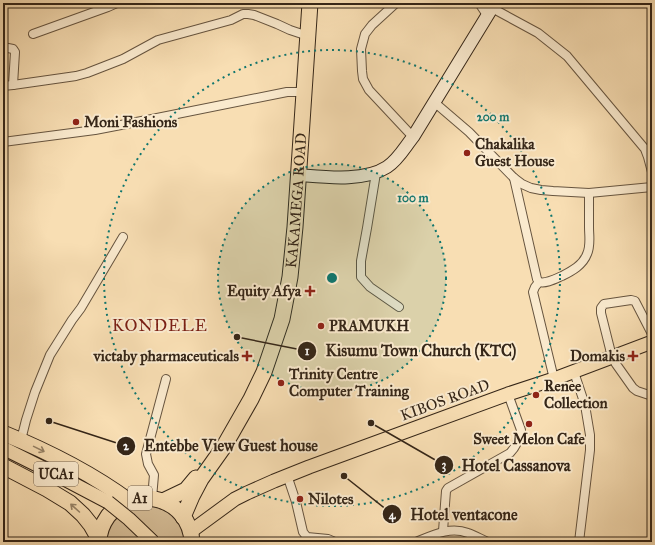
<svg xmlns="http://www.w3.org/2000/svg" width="655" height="545" font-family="'IM FELL Great Primer',serif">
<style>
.green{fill:#d7bf99;stroke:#867258}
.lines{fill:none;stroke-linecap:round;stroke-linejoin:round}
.street-casing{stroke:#66543f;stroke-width:10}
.secondary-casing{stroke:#352618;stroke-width:14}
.primary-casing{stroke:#352618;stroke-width:15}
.highway-casing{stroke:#352618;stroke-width:17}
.street{stroke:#faeace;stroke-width:8}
.secondary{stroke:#faeace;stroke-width:12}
.primary{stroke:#f8deb3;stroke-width:13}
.highway{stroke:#f8deb3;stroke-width:15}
.primary-bridge-casing{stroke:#352618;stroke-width:15;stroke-linecap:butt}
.primary-bridge{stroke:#f8deb3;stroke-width:13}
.oneway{stroke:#968266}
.ring{fill:none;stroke:#0f766e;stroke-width:2;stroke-dasharray:2 4}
.poi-dot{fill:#8f2418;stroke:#faeace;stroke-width:1.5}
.labels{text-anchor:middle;stroke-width:4;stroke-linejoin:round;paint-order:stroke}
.shield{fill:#faeace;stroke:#70614f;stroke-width:1}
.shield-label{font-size:14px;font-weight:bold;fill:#352618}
.poi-label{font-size:15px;font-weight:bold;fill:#352618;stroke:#faeace;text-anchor:start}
.street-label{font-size:15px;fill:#352618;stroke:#faeace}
.quarter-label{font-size:17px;letter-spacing:1px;fill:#7a1f14;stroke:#faeace}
.centre{fill:#0f766e;stroke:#faeace;stroke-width:2}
.ring-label{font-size:12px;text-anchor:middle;font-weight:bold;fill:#0f766e;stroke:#faeace;stroke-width:4;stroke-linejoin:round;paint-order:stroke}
.leader{fill:none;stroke:#352618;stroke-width:1.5}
.callout-dot{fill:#352618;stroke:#faeace;stroke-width:1.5}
.mark-label{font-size:12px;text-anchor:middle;font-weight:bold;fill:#fff}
.callout-label{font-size:16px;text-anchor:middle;font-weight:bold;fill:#352618;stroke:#faeace;stroke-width:4;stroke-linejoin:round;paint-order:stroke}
</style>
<rect width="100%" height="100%" fill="#f8deb3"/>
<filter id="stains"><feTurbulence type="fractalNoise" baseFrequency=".005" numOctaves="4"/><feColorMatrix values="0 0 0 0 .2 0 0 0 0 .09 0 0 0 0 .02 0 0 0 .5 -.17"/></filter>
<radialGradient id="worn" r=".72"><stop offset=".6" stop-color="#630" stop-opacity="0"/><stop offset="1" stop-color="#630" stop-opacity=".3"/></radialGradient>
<polygon class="green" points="145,501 177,515 189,542 102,542 111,517"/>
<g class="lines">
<g class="street-casing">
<g id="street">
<polyline points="396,3 372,25 365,34 361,49 362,71 363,79 369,90 413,137"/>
<polyline points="479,3 487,15"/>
<polyline points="492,8 538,33 567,56 645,149 648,157 652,172"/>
<polyline points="33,34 108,7 117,3"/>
<polyline points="3,47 13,49 15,52 13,85"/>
<polyline points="3,86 13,85 76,76 87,73 123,59 158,40 231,20 243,14 248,14 254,15 277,24 290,30 302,34"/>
<polyline points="434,102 469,132 514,178 522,184 531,188 541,190 553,191 589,193 652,187"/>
<polyline points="3,142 95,130 152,119 287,92 299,92"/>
<polyline points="376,173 367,228 361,261 361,277 370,287 399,307"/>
<path d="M514,178L537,279L539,282C546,284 555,279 562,276C572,271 583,265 587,254C591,246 589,236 589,227C589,215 589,204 589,193"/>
<polyline points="539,282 535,287 533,292 554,379"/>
<polyline points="652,334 635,301 631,300 604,304 601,308 601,313 612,357 616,364 633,388 637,391 652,396"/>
<polyline points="574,372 585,405 590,435 590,450 579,542"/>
<polyline points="21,440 26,420 35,392 50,355 72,320 81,308 123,237"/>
<polyline points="287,475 296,502 303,532 307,537 328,539 335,542"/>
<polyline points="152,498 154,475 148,464 146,454 166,379"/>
<path d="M443,531L446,491L448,488L510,453C515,448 521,437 521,430L508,394"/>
<path d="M416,542C433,535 450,526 468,533C474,535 481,539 488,542"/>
</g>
</g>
<g class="secondary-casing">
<path id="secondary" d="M299,175C325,177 364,182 387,167C398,160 405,147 413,137L495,3"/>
</g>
<g class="primary-casing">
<g id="primary">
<polyline points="3,448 49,471 108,502"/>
<polyline points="190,532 235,499 247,493 274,481 309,467 399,434 508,394 554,379 652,342"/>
</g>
</g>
<g class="highway-casing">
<g id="highway">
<path d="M3,433C47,451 91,473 129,501"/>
<polyline points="3,466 47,489 70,503 83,515 91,525 99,539"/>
<polyline points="163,501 186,490 196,478"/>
<path id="s1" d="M183,517L192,496L201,479L223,448L251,399L264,372L282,319L290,277L295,227L310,3"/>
<path d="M99,542C99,533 103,523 108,516C135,483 190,498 192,542"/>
</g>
</g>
<use href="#street" class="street"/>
<use href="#secondary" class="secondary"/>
<use href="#primary" class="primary"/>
<use href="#highway" class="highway"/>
<g class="primary-bridge-casing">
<polyline id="primary-bridge" points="108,502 129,519 153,542"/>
</g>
<use href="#primary-bridge" class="primary-bridge"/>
</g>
<defs><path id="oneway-shaft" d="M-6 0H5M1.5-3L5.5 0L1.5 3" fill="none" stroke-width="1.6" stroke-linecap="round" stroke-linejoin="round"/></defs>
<g class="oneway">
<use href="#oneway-shaft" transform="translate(39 449) rotate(26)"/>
<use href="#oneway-shaft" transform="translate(75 508) rotate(-138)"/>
</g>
<circle cx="332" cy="278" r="114" fill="#0f766e" fill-opacity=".12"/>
<g class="ring">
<circle cx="332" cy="278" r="114"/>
<circle cx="332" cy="278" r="228"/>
</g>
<g class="poi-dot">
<circle cx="76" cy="122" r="4"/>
<circle cx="467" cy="153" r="4"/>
<path d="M308 285h4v4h4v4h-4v4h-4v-4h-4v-4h4z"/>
<circle cx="321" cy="326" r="4"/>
<path d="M245 350h4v4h4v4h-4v4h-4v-4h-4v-4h4z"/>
<path d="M631 350h4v4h4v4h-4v4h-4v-4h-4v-4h4z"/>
<circle cx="281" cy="383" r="4"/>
<circle cx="536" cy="395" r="4"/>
<circle cx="529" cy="424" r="4"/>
<circle cx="300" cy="499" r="4"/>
</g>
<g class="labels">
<g class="shield">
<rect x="34" y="462" width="44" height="24" rx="3"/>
<rect x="128" y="486" width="24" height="24" rx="3"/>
</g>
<g class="shield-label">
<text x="56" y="479">UCA1</text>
<text x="140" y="503">A1</text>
</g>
<g class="poi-label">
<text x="84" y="127">Moni Fashions</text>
<text x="475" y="149">Chakalika<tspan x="475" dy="17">Guest House</tspan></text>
<text x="301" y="296" text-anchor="end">Equity Afya</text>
<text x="329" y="331">PRAMUKH</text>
<text x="239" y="361" text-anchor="end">victaby pharmaceuticals</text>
<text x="625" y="361" text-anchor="end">Domakis</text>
<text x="289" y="379">Trinity Centre<tspan x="289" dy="17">Computer Training</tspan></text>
<text x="544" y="391">Renee<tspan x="544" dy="17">Collection</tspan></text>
<text x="529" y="444" text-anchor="middle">Sweet Melon Cafe</text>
<text x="308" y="504">Nilotes</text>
</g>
<g class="street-label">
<text dy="5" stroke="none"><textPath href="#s1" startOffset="342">KAKAMEGA ROAD</textPath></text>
<text transform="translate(445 400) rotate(-20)" y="5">KIBOS ROAD</text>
</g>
<g class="quarter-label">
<text x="160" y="331">KONDELE</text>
</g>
</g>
<circle cx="332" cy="278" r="6" class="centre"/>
<g class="ring-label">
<text x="493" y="121">200 m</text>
<text x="413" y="202">100 m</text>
</g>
<path class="leader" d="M237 337L307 351M49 421L126 446M371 423L444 465M344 476L392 514"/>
<g class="callout-dot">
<circle cx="237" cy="337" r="4"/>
<circle cx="49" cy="421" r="4"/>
<circle cx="371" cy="423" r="4"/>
<circle cx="344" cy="476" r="4"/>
<circle cx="307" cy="351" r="10"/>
<circle cx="126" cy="446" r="10"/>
<circle cx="444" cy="465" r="10"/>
<circle cx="392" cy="514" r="10"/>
</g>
<g class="mark-label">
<text x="307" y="355">1</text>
<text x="126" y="450">2</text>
<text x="444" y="469">3</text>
<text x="392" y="519">4</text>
</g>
<g class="callout-label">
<text x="421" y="356">Kisumu Town Church (KTC)</text>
<text x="231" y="451">Entebbe View Guest house</text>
<text x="516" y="471">Hotel Cassanova</text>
<text x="464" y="520">Hotel ventacone</text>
</g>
<rect width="655" height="545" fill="none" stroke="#f8deb3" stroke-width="16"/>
<rect x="4" y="4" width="647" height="537" fill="none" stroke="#352618" stroke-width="2"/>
<rect x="8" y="8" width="639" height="529" fill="none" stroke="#352618"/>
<rect width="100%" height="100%" filter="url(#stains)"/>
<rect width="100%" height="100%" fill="url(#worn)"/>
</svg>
